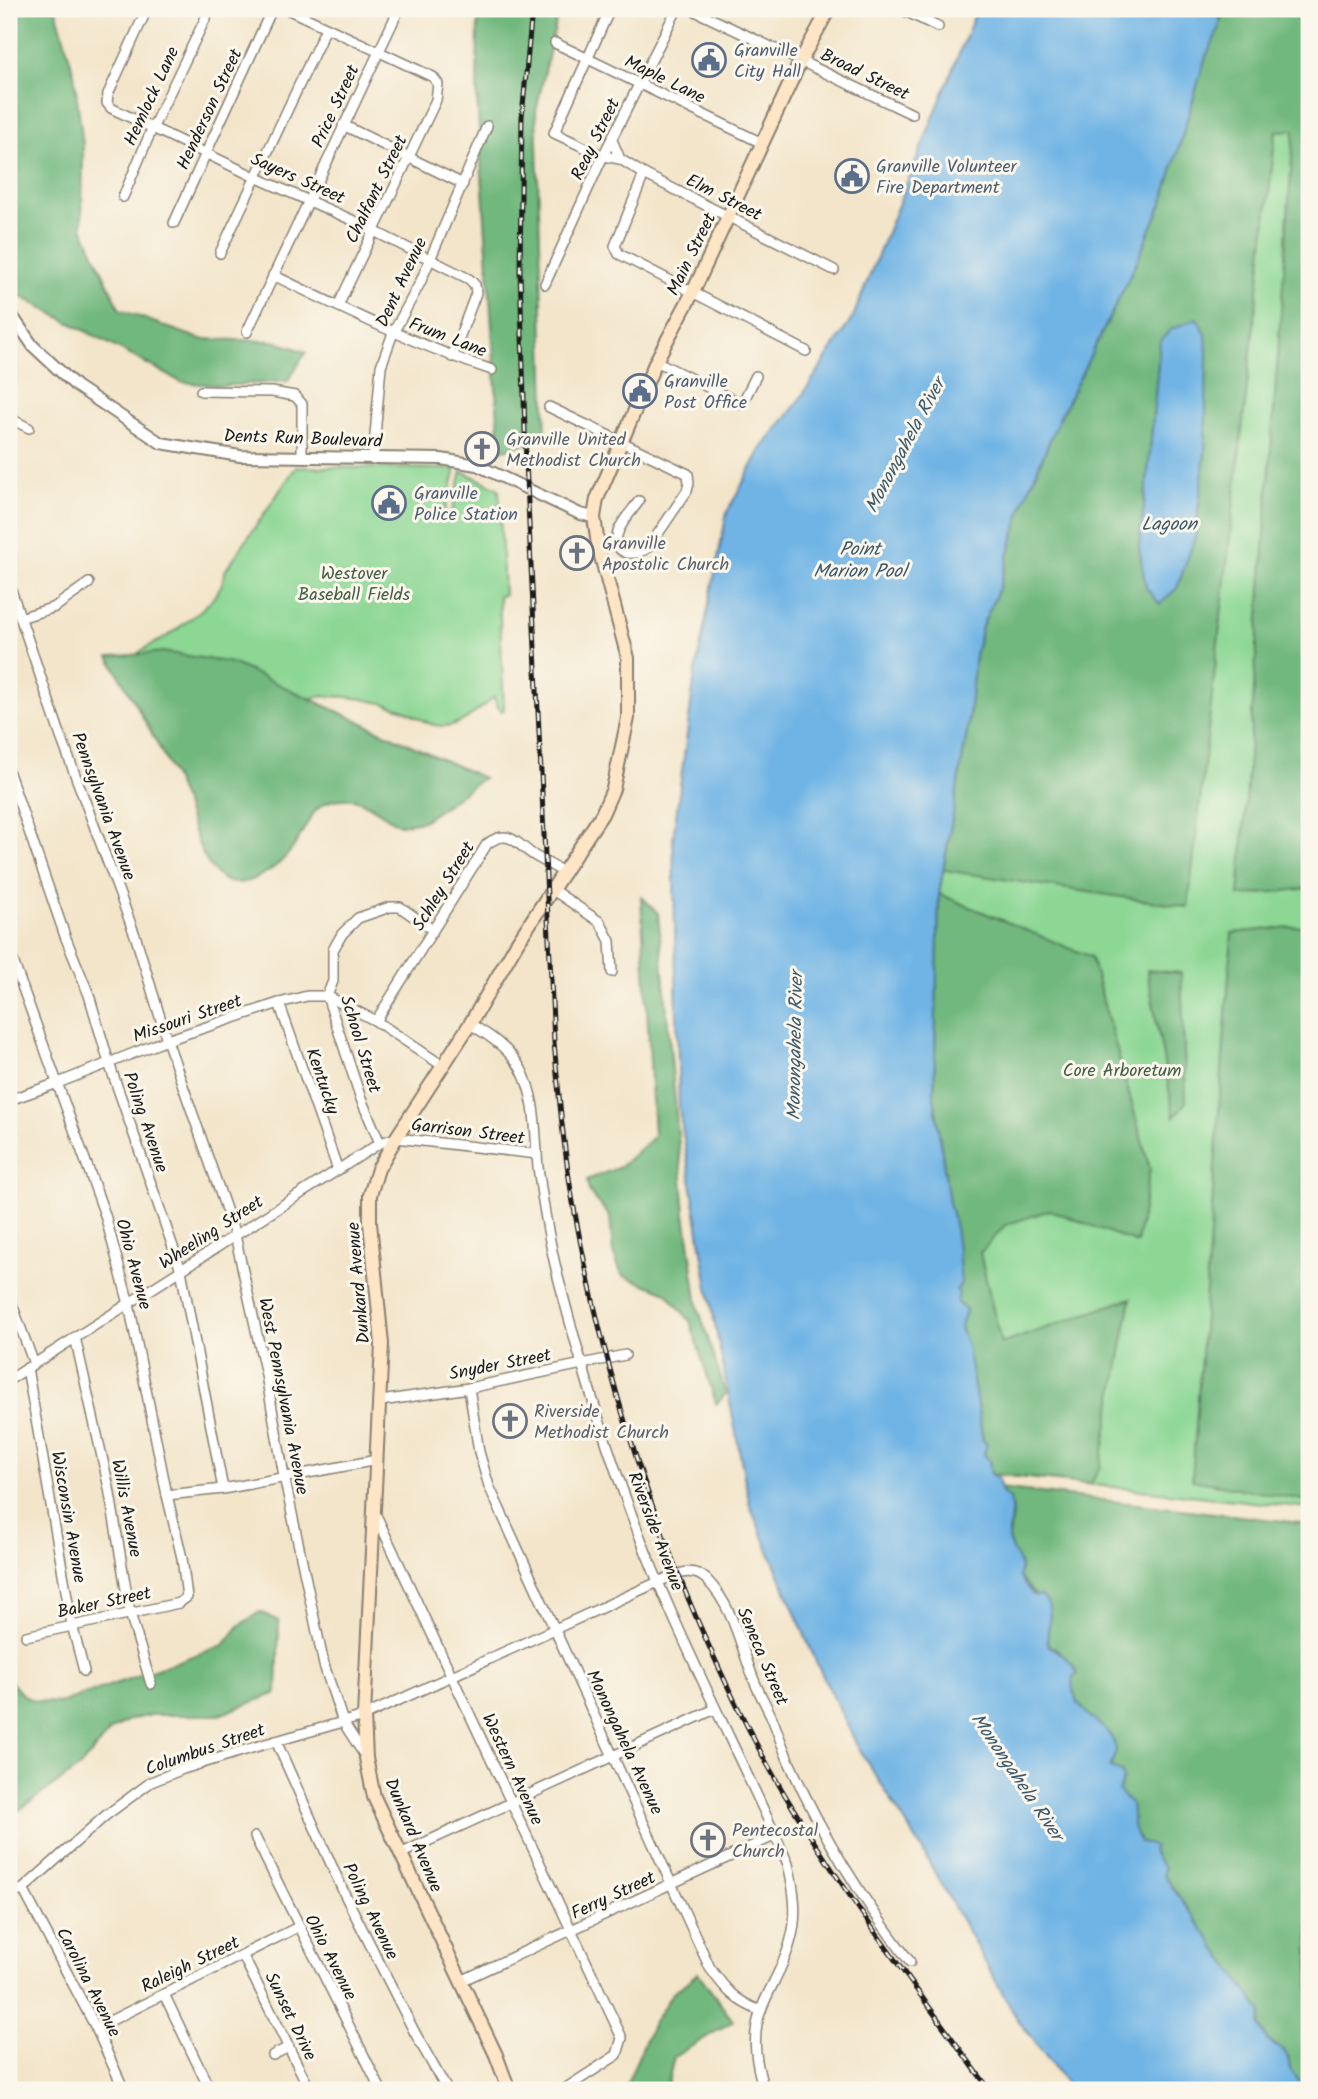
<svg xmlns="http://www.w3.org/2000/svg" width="1318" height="2099" font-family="Kalam,sans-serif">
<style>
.green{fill:#8cd794;stroke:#547a58;stroke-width:2}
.forest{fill:#71b87e;stroke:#466a4d;stroke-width:2;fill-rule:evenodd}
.water{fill:#6fb4e5;stroke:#466880;stroke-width:2}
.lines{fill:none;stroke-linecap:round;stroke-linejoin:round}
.minor-casing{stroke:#888073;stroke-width:12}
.tertiary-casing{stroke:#888073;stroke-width:14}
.secondary-casing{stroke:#888073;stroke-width:16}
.minor{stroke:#fff;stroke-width:9}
.tertiary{stroke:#fff;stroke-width:10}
.secondary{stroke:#fee5c5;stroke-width:12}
.rail-casing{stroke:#1c1c1c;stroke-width:5}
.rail{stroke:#fbf7ec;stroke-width:2.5;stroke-dasharray:8;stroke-linecap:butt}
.labels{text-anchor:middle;stroke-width:6;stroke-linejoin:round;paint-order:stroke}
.service-label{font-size:18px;fill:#4e5e75;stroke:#fbf7ec;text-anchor:start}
.street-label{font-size:18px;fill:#1c1c1c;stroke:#fbf7ec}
.worship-label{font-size:18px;fill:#5b616d;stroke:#fbf7ec;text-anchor:start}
.park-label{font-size:18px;fill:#435d46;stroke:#fbf7ec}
.water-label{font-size:19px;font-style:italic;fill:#3d596c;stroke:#fbf7ec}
</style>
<rect width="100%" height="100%" fill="#fbf7ec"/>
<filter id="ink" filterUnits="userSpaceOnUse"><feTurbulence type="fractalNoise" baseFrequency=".0143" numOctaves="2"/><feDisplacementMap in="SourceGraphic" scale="14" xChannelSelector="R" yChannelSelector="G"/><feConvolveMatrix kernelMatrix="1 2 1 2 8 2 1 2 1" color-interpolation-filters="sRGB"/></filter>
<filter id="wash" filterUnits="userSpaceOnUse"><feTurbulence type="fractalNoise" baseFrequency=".00686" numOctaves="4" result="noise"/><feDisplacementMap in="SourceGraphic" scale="28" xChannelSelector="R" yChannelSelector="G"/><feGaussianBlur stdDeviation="1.57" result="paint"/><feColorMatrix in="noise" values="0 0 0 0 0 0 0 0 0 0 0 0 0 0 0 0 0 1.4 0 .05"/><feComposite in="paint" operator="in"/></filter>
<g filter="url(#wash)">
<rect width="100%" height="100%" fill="#f3e5ca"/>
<g class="green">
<polygon points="1184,130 1309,130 1309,1508 991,1474 939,894 968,726 975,655 1080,375 1132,272 1163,201"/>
<path d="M296,467L456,469L444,514L451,516L462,471L499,489L504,595L499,596L504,709L502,711L497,706L494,697C474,714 454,735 426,722C418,718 410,712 402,709C379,701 350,696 325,696L145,722L132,697L135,656C146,645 161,642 173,632C192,618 224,596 225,571Z"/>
</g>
<g class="forest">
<polygon points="9,9 56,9 74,74 83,145 82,227 120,310 200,339 274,341 306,352 288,381 221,386 181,382 18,295 9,257"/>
<polygon points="478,9 559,9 536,111 546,438 500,451 477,98"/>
<path d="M1225,9H1309V888L1239,896L1294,130L1276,131L1188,907L943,870L968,726L975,655L982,626L999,588L1024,501L1058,421L1132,272L1163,201L1205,59ZM1206,334L1205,453L1195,537L1177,588L1139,548L1148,473L1160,342Z"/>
<path d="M163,652L232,663L483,778L423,821L400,825C388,819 365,800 353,799C308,795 310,828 289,853C277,868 249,887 229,882C204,875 193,827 185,805C166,753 136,706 109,657Z"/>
<polygon points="939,894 1091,957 1150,1169 1137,1243 1050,1210 1005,1225 980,1253 1001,1344 1131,1298 1100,1468 1090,1484 991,1474 989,1461 984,1454 987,1444 983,1441 967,1346 960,1328 966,1310 957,1303 953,1217 949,1203 934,1097"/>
<polygon points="641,896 658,913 685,1213 698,1307 726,1394 716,1404 690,1321 667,1293 622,1275 613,1253 610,1217 589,1191 587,1180 620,1167 654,1136"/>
<polygon points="1309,925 1309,1501 1192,1480 1232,933"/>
<polygon points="1147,970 1181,973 1186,1102 1174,1117"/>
<path d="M999,1488L1309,1524V2090H1306L1290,2069L1288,2057L1284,2050L1268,2042L1260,2025L1261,2012L1163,1874C1163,1859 1148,1851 1140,1841C1136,1836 1134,1830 1131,1825L1133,1818L1119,1791L1113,1771L1110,1769L1116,1750C1114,1745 1113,1738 1109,1734C1094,1718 1059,1697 1076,1670L1058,1650L1049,1646L1047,1641L1050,1612L1019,1577L1009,1539L1013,1508Z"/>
<path d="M260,1612L279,1621L277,1693L219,1715H151L129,1720L110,1731L80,1767L9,1817V1678C24,1702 33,1702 61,1703L224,1645L239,1626Z"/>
<polygon points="698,1973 733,2021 674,2057 666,2090 624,2090 652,2025 672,1994"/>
</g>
<g class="water">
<path d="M977,9H1220V27L1205,59L1163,201L1132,272L1058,421L1024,501L999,588L982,626L975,655L968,726L939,894L934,1097L949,1203C957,1229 959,1257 961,1284L956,1290L959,1292L957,1303L966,1310L960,1328L967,1346L983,1441L987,1444L984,1454L989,1461L991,1474C1006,1479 993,1491 1010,1498C1014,1513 1008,1525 1009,1539C1010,1557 1024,1556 1019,1577L1033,1595L1042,1596L1048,1604L1050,1612L1047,1641L1049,1646C1062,1652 1072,1661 1078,1675L1073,1676C1069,1707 1091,1714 1109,1734C1113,1738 1115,1745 1116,1750L1110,1768L1122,1772L1123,1778L1119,1791L1131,1804C1133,1821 1131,1827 1140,1842L1148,1843L1154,1847L1152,1851L1164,1868L1163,1874L1262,2012L1260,2025L1268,2042L1284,2050L1288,2057L1290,2069L1306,2090H1071L1016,2017L917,1841L859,1749L817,1664L750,1506L708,1288L679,1108L673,839L695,674L727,512L762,448L798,402L853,317Z"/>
<polygon points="1197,318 1206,334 1207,353 1205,453 1195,537 1177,588 1160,604 1146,588 1139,548 1148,473 1160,342 1170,330"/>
</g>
</g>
<g filter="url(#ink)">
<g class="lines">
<g class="minor-casing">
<g id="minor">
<polyline points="147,9 108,94 107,103 111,108 255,177 352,220 469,279 475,285 476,293 452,357"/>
<polyline points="287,9 433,77 438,84 436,100 338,306"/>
<polyline points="610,9 554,133 603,156 620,159"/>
<polyline points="691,9 912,114"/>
<polyline points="901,9 938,27"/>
<polyline points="555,43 762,143"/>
<polyline points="343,125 463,184"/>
<polyline points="612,140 620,159 644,174 834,270"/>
<polyline points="644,174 615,246 619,254 806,351"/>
<polyline points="123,197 152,129 210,9"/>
<polyline points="174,223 272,9"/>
<polyline points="220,253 326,28"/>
<path d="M273,275C345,310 416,345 492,370"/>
<polyline points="545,284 603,156 677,9"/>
<polyline points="247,332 399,9"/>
<polyline points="656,361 739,403 743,402 756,376"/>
<polyline points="201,391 272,392 295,396 302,404 302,456"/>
<path d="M549,407L688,474L689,483L687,491L649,547C637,557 613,556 617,536C619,524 632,511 639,501"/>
<polyline points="9,418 29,428"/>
<polyline points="373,459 381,366 393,333 420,283 487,126"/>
<polyline points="9,584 61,737 136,938 167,1040 235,1235 266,1375 284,1476 324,1665 343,1722 365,1756"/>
<polyline points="20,618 55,607 89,583"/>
<polyline points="9,773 65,936 89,995 109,1063 181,1270 223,1489"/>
<polyline points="553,890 600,922 610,941 612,972"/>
<polyline points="9,950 105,1215 129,1304 167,1495 182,1558 187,1597 179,1603 26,1636"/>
<polyline points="279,1003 338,1170"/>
<path d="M376,1021L487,844C510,827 517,845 535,856C545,862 555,867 565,873"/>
<path d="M470,1024C489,1035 510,1049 521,1069C537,1099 535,1134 538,1167C543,1204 549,1241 558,1277C585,1381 617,1485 659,1584C699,1679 747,1770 788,1864C794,1889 798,1914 791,1939C785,1965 770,1986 761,2010C751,2037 756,2064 764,2090"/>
<polyline points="9,1100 58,1083 167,1040 279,1003 307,996 327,996 376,1021 443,1066"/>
<polyline points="380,1143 361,1099 327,996 333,981 333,950 342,934 358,918 390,907 400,907 433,930"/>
<polyline points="9,1296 34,1364"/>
<polyline points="75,1337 109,1488 130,1613 151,1684"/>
<polyline points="27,1368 72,1625 84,1671"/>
<polyline points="9,1380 380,1143 396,1138 537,1154"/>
<path d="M469,1388L479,1452L489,1486L710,1968C726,1990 735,2001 761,2011"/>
<polyline points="381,1401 469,1388 625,1355"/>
<polyline points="167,1495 223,1489 377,1460"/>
<polyline points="375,1513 622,2038 617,2055 563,2090"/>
<polyline points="276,1741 344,1893 415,2033 447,2090"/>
<polyline points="255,1837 381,2090"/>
<polyline points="400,1854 715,1709"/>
<polyline points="23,1889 96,2028 124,2090"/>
<path d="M9,1896L23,1889L105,1816L151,1782L183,1769L255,1747L364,1716L658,1582C674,1575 692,1565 707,1580C732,1605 740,1643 752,1675C757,1690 766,1704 772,1718C779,1735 784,1752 792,1768C823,1837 864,1902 910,1962"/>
<polyline points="243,1956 310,2090"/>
<polyline points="461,1981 776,1835"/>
<polyline points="164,1994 208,2086"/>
<polyline points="96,2028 298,1927"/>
<polyline points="273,2055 289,2047"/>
</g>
</g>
<g class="tertiary-casing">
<polyline id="tertiary" points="9,311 33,346 76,386 161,443 240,456 441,459 477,465 580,514 594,517"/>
</g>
<g class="secondary-casing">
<polyline id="secondary" points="509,2090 496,2055 374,1797 366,1758 364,1716 382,1344 370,1223 370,1195 378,1169 396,1138 470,1024 517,943 602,814 613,789 628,718 628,658 598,545 594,517 597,499 656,361 693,292 801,60 829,9"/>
</g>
<use href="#minor" class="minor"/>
<use href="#tertiary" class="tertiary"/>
<use href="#secondary" class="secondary"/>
<g class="rail-casing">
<path id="rail" d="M532,9L522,117L520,271L526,462L554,1042C559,1097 564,1153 574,1208C600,1352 641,1491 699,1624C725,1682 752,1740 785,1795C847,1898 919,1993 990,2090"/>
</g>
<use href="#rail" class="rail"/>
</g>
</g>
<defs>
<g id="civic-ring" transform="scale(1.75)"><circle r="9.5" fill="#fbf7ec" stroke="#5c6f8a" stroke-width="1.5"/><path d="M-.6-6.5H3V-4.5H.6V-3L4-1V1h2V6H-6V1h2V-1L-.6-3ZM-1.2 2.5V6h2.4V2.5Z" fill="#5c6f8a"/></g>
<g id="church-ring" transform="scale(1.75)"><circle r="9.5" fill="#fbf7ec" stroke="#6b7280" stroke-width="1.5"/><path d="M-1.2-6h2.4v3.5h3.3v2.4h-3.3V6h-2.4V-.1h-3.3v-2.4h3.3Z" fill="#6b7280"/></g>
</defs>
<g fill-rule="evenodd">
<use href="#civic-ring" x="709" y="60"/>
<use href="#civic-ring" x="852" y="176"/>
<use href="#civic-ring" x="640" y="391"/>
<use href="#church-ring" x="482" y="449"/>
<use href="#civic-ring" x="389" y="503"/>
<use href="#church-ring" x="577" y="553"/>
<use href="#church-ring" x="510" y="1421"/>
<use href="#church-ring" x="708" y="1840"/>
</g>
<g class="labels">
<g class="service-label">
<text x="734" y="56">Granville<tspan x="734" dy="21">City Hall</tspan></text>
<text x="876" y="172">Granville Volunteer<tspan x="876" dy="21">Fire Department</tspan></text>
<text x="664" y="387">Granville<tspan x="664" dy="21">Post Office</tspan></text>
<text x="414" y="499">Granville<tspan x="414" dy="21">Police Station</tspan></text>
</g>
<g class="street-label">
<text transform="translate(865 74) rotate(26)" y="6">Broad Street</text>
<text transform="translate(665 79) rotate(26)" y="6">Maple Lane</text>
<text transform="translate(151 96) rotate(-65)" y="6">Hemlock Lane</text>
<text transform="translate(335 106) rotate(-65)" y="6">Price Street</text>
<text transform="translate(209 109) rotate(-65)" y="6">Henderson Street</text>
<text transform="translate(595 139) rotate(-64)" y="6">Reay Street</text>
<text transform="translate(298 178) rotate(24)" y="6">Sayers Street</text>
<text transform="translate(376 189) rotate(-64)" y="6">Chalfant Street</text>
<text transform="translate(724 197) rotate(27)" y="6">Elm Street</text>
<text transform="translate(691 254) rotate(-64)" y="6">Main Street</text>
<text transform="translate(401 282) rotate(-65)" y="6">Dent Avenue</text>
<text transform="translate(448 337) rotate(21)" y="6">Frum Lane</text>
<text transform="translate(303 438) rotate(2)" y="6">Dents Run Boulevard</text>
<text transform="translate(104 806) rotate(70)" y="6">Pennsylvania Avenue</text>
<text transform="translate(443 886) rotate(-58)" y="6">Schley Street</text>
<text transform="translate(187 1018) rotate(-19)" y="6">Missouri Street</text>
<text transform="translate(361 1044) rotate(73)" y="6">School Street</text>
<text transform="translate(323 1081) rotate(71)" y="6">Kentucky</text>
<text transform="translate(146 1122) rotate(71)" y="6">Poling Avenue</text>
<text transform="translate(468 1131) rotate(7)" y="6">Garrison Street</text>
<text transform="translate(211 1232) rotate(-33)" y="6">Wheeling Street</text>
<text transform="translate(134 1264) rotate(75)" y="6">Ohio Avenue</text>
<text transform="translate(358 1283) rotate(-95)" y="6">Dunkard Avenue</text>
<text transform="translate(500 1364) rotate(-11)" y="6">Snyder Street</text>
<text transform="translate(284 1396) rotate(79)" y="6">West Pennsylvania Avenue</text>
<text transform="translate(127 1508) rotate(79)" y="6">Willis Avenue</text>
<text transform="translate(69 1517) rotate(80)" y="6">Wisconsin Avenue</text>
<text transform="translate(656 1531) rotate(69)" y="6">Riverside Avenue</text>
<text transform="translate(104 1602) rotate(-12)" y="6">Baker Street</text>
<text transform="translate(763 1656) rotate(67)" y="6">Seneca Street</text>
<text transform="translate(625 1742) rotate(65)" y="6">Monongahela Avenue</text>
<text transform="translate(205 1749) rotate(-19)" y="6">Columbus Street</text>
<text transform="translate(513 1769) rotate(65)" y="6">Western Avenue</text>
<text transform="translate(414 1835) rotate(67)" y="6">Dunkard Avenue</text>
<text transform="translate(613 1895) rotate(-25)" y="6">Ferry Street</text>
<text transform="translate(371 1911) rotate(64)" y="6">Poling Avenue</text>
<text transform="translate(331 1957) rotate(63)" y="6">Ohio Avenue</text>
<text transform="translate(190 1964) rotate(-26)" y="6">Raleigh Street</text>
<text transform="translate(89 1982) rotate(63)" y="6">Carolina Avenue</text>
<text transform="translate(291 2016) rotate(64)" y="6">Sunset Drive</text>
</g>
<g class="worship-label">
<text x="506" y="445">Granville United<tspan x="506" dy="21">Methodist Church</tspan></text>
<text x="602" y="549">Granville<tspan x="602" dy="21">Apostolic Church</tspan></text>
<text x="534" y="1417">Riverside<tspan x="534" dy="21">Methodist Church</tspan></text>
<text x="732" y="1836">Pentecostal<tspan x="732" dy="21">Church</tspan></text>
</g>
<g class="park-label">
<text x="354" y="579">Westover<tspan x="354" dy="21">Baseball Fields</tspan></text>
<text x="1122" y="1076">Core Arboretum</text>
</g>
<g class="water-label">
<text transform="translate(904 445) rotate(-62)" y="7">Monongahela River</text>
<text x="1169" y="530">Lagoon</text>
<text x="860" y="555">Point<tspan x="860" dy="22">Marion Pool</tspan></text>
<text transform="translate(794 1046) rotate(-89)" y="7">Monongahela River</text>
<text transform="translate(1018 1776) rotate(56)" y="7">Monongahela River</text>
</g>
</g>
<rect width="1318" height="2099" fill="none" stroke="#fbf7ec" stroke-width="35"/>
</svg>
